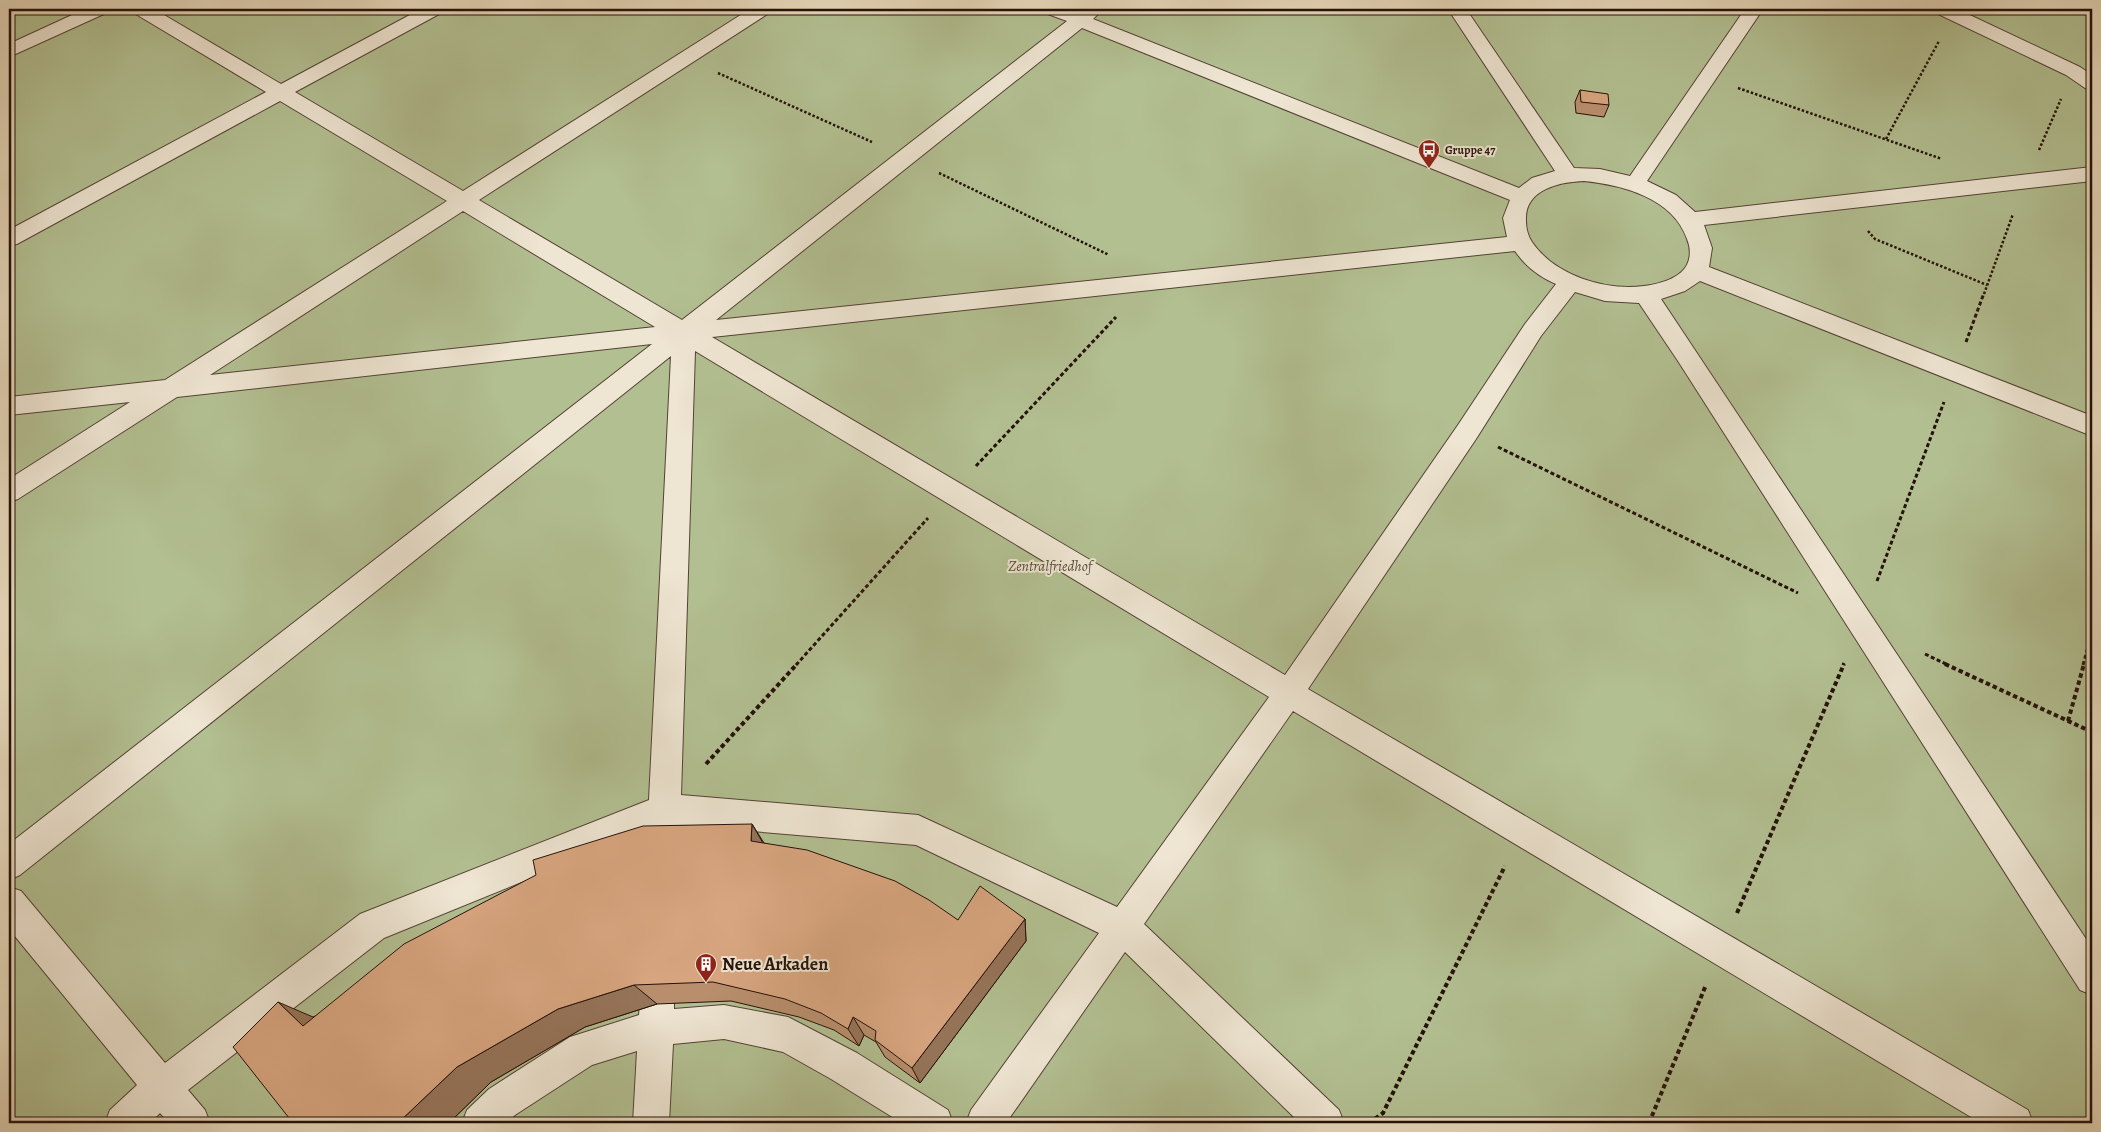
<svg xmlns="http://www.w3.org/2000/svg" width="2101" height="1132" font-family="Alegreya,serif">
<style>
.green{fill:#b2bf91;stroke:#6b684d}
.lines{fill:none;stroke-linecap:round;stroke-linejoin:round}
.minor-casing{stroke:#544235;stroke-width:2}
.path-far2{stroke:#241109;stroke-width:2.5;stroke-dasharray:2.5 2;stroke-linecap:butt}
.path-far1{stroke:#241109;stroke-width:3;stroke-dasharray:4 2.5;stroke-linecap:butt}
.path{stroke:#241109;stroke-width:4;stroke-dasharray:4.5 3;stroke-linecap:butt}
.minor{fill:#eee5d2;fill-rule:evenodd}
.wall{fill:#b98e6d;stroke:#241109}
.shaded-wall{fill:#967459;stroke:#241109}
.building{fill:#d7a57f;stroke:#241109}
.labels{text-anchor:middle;stroke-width:4;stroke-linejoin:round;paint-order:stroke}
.far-poi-label{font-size:12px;font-weight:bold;fill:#241109;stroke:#eee5d2;text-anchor:start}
.park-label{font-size:15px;font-style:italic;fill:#564e39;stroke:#eee5d2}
.near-poi-label{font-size:18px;font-weight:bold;fill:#241109;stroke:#eee5d2;text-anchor:start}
</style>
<rect width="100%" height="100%" fill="#e5d7b9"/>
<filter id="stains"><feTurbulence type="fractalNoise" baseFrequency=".004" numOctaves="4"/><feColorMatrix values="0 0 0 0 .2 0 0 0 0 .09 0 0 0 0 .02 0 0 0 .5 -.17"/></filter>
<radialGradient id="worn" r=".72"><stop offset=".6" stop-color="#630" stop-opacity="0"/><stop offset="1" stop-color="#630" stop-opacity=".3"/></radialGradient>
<rect class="green" x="9" y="9" width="2083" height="1114"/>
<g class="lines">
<g class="minor-casing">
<g id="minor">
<polygon points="85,9 108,9 106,13 9,57 9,44"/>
<path d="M132,9H154L281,84L421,9H443L441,13L295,92L463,191L750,9H771L769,13L479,200L682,320L1067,21L1045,13L1043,9H1068L1078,13L1083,9H1103L1093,19L1519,188L1532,178L1555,171L1448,9H1466L1574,168L1600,169L1630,176L1745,9H1763L1647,181L1676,195L1695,212L2092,167V181L1704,225L1712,248L1709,267L2092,416V436L1700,281L1685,291L1661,299L2092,948V995L2080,990L1678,361L1639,303L1605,301L1575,292L1541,336L1476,439L1308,689L2028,1110L2033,1123H1981L1293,711L1144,924L1339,1110L1344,1123H1300L1125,952L1006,1123H966L971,1110L1099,933L916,845L680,825L675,839L664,843L653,839L649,830L384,938L188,1090L205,1110L210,1123H169L160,1113L150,1123H105L110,1110L137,1085L9,929V887L21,891L165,1063L360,914L649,800L671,356L20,875L9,880V844L652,344L177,397L18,499L9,502V479L130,402L9,415V397L165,380L447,201L280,101L17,244L9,246V230L266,92L134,13ZM1082,28L1510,200L1503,218L1507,237L716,320ZM1584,181C1623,185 1673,198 1687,239C1691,248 1691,260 1685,268C1676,280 1658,284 1644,286C1606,291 1555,276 1532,242C1528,236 1526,228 1526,221C1524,189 1560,182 1584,181ZM463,211L655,327L210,375ZM1515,251C1525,266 1540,277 1556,284L1525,324L1458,425L1285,675L712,337ZM695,351L1269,697L1117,907L918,815L681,795Z"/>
<polygon points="1934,9 1957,9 2080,67 2092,75 2092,90 2085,88 2066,75 1936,13"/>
<polygon points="657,987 669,992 674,1004 674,1009 724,1005 788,1017 857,1053 948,1110 953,1123 902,1123 831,1079 783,1052 724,1039 673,1044 669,1123 633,1123 637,1051 592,1065 515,1115 506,1123 462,1123 467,1110 489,1089 570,1037 639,1015 640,1004 645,992"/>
</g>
</g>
<g class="path-far2">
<polyline points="718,73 872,142"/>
<polyline points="1738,88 1942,159"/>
<polyline points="1886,139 1939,41"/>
<polyline points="2039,150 2061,99"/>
<polyline points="939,173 1109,255"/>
<polyline points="1868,231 1875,239 1987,285"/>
<polyline points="1984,294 2013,214"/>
</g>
<g class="path-far1">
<polyline points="1966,342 1984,293"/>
<polyline points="1498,447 1798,593"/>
<polyline points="976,466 1116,317"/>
<polyline points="1877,581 1944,402"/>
<polyline points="1925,654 1948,665"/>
<polyline points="796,665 928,518"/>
<polyline points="1843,665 1844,663"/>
<polyline points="2083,665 2092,633"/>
</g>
<g class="path">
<polyline points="1945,664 2092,732"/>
<polyline points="2068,721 2084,664"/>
<polyline points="706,764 797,664"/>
<polyline points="1737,913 1844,664"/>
<polyline points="1369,1123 1383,1113 1505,866"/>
<polyline points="1649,1123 1706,985"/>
</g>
<use href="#minor" class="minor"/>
</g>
<g class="wall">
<polygon points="1580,90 1609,105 1604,117 1576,113 1575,102"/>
<polygon points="752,824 764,843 958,920 1025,919 1026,941 920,1083 885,1057 876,1042 864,1035 859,1046 834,1030 799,1017 731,1001 657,1004 585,1027 491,1082 449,1123 293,1123 313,1017"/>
</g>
<g class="shaded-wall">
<polygon points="752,824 767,850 751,841"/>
<polygon points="1025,919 1026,941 920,1083 912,1068"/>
<polygon points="634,985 657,1004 585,1027 491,1082 449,1123 398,1123 457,1067 558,1009"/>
<polygon points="278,1002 320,1020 303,1026"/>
<polygon points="853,1017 864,1035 859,1046 848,1029"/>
</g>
<g class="building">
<polygon points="1580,90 1608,94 1609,105 1581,102"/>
<polygon points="752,824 751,841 807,850 895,881 929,900 958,920 980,886 1025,919 912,1068 875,1040 876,1031 853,1017 848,1029 821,1013 785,999 713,982 634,985 558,1009 457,1067 398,1123 293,1123 233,1047 278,1002 303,1026 404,944 536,875 533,860 643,826"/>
</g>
<defs>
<g id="bus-pin" transform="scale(1.125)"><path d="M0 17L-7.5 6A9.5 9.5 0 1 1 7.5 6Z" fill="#8f2418" stroke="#eee5d2"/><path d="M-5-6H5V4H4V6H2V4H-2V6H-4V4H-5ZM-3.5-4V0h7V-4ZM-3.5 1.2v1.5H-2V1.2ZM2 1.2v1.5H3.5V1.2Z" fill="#fff"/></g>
<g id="building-pin" transform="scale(1.125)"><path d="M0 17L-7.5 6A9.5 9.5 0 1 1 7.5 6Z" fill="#8f2418" stroke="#eee5d2"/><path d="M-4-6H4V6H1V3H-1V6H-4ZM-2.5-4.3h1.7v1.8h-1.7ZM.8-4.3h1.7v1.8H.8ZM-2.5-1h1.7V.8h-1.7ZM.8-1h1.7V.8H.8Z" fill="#fff"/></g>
</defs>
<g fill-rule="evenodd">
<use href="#bus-pin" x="1429" y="150"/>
<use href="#building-pin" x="706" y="964"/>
</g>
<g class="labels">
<g class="far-poi-label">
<text x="1445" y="154">Gruppe 47</text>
</g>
<g class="park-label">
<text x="1050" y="571">Zentralfriedhof</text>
</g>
<g class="near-poi-label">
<text x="722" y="970">Neue Arkaden</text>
</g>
</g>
<rect width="2101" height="1132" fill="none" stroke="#e5d7b9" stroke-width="30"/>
<rect x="10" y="10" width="2081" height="1112" fill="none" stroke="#241109" stroke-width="2.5"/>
<rect x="15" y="15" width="2071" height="1102" fill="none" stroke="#241109"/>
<rect width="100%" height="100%" filter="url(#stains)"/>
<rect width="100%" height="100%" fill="url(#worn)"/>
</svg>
